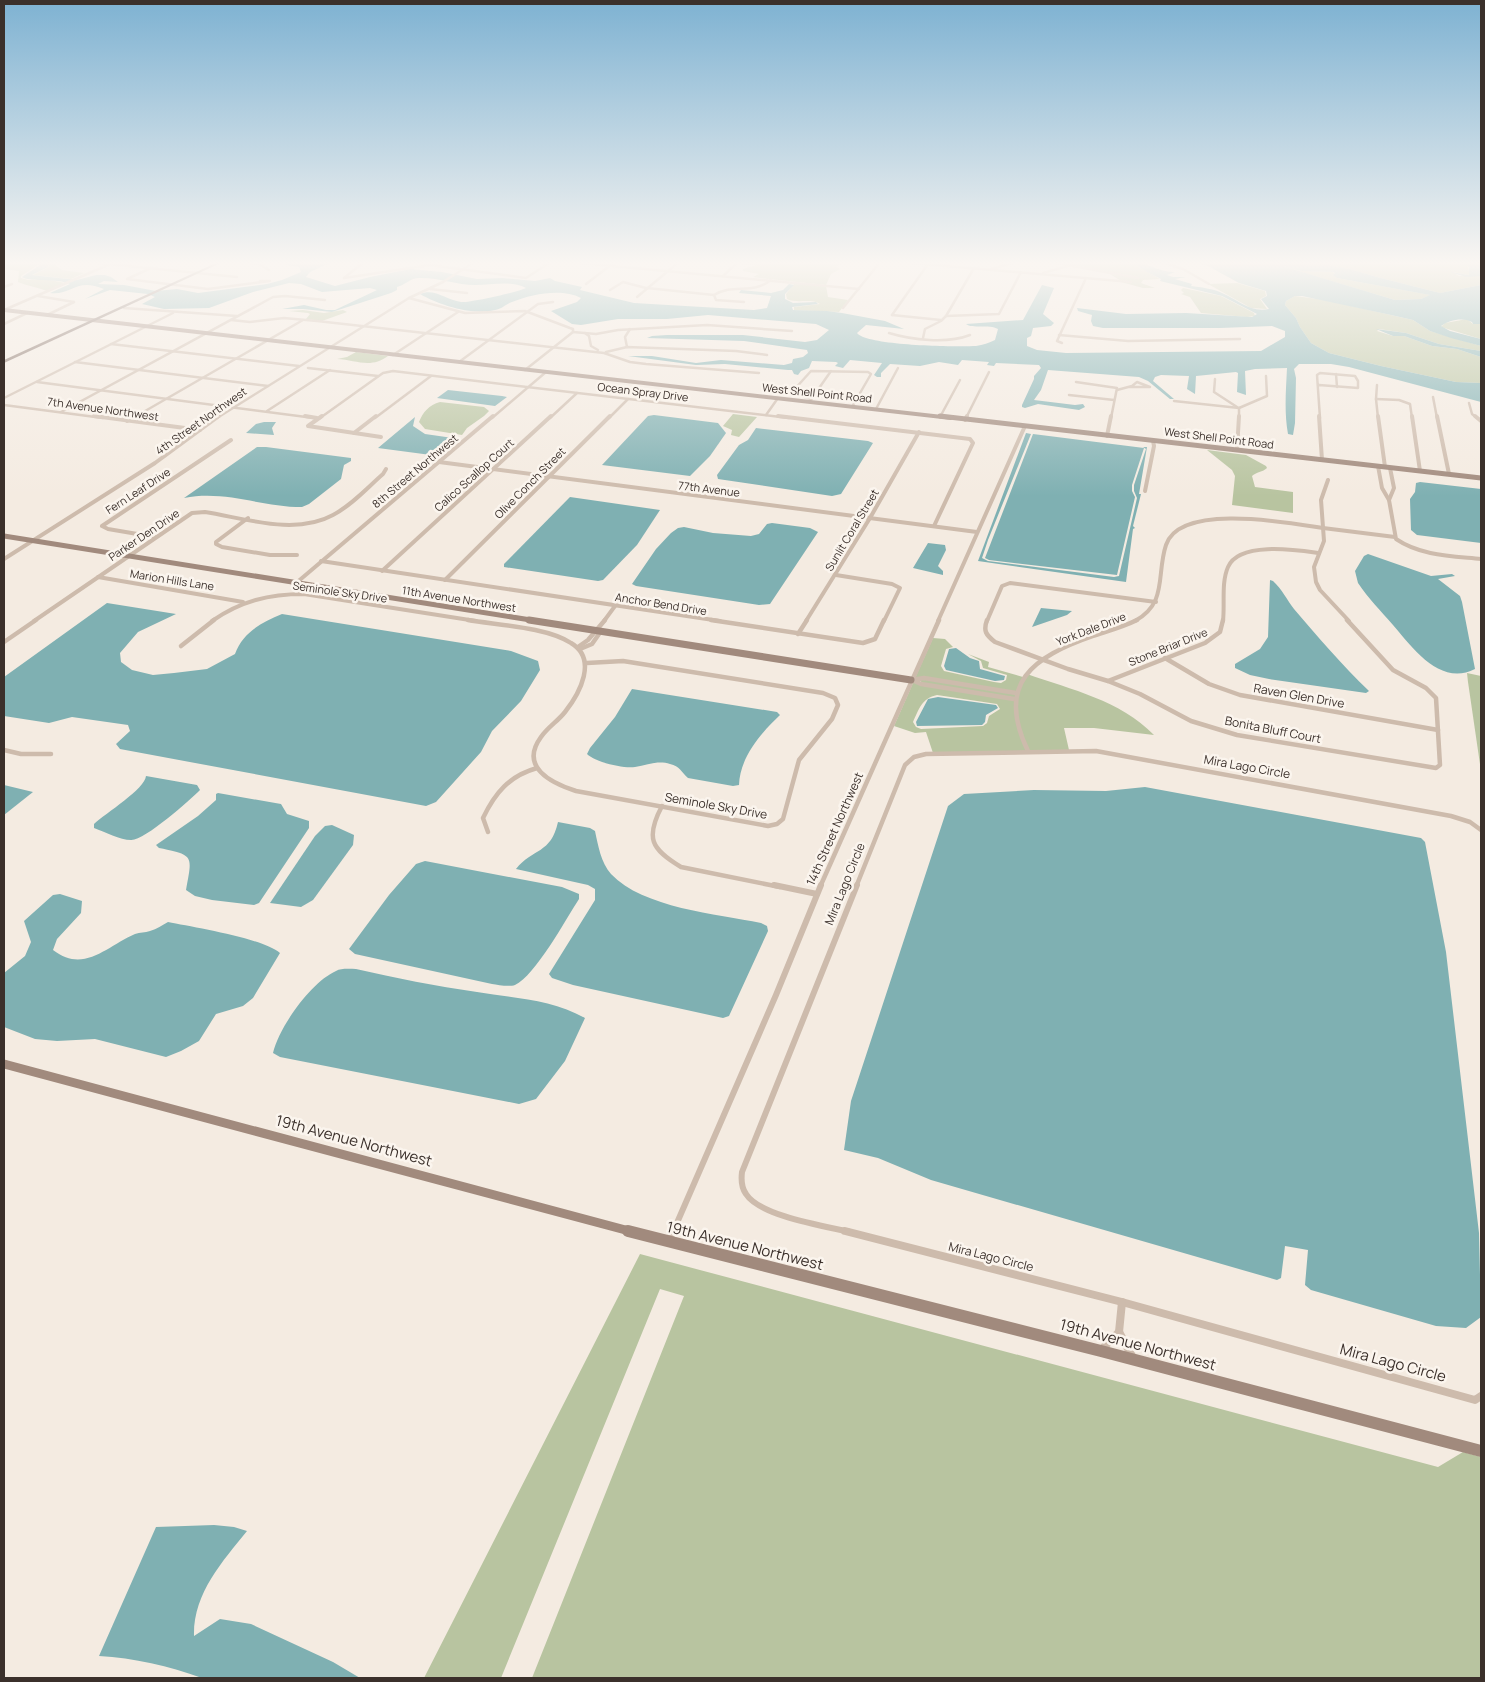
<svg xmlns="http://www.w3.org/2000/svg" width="1485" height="1682" font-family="Manrope,sans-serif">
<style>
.green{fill:#b8c4a0;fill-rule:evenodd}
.water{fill:#7fb0b2;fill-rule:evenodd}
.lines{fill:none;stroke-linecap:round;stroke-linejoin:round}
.street-far4{stroke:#cdbbac;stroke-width:2.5}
.street-far3{stroke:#cdbbac;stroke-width:4}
.street-far2{stroke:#cdbbac;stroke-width:4.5}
.street-far1{stroke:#cdbbac;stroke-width:6}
.street{stroke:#cdbbac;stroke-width:8}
.secondary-far4{stroke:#a18a7d;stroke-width:4}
.secondary-far3{stroke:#a18a7d;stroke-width:5}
.secondary-far2{stroke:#a18a7d;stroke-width:7}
.secondary-far1{stroke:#a18a7d;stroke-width:9}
.secondary{stroke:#a18a7d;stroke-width:12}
.primary{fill:#7d675c;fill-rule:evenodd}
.labels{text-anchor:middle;stroke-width:5;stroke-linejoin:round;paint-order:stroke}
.far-street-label{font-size:11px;fill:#3b302b;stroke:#fbf5ee}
.street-label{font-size:12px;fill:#3b302b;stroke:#fbf5ee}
.near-street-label{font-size:15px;fill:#3b302b;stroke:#fbf5ee}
</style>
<rect width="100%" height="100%" fill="#f4ebe1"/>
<g class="green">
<path d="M4,261H42L38,265L21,276V278L28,280L44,279L65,283L47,291C37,287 27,286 18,282L19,271L4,269Z"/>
<polygon points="50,261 63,261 54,264 62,270 84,273 71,279 33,275 49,267"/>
<path d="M766,261H851L836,266L840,269L831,274L826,285L760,278L753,277L759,274L743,271V269C750,266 758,265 766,265L761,264Z"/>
<polygon points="1088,261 1128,261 1160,279 1143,280 1141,283 1155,288 1143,288 1121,282 1133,282 1121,281 1110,274 1139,277 1071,266"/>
<polygon points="1294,261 1466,261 1470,275 1453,272 1459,276 1481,276 1481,285 1440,293 1377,277 1350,269 1328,265 1309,266 1296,263"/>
<polygon points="1278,265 1301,271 1333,272 1337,278 1431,295 1421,299 1395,300"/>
<polygon points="1237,283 1265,291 1266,296 1260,299 1267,309 1251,308 1208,284"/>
<path d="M794,284L826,286L828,297L848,300L839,312L794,310V307L820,304C811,298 797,304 787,299L786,294Z"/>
<polygon points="1183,288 1221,296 1254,313 1255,316 1247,317 1201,313 1190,297 1181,294 1184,293 1181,290"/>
<polygon points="1295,296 1325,300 1404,318 1413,320 1430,331 1481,346 1481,351 1439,344 1406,333 1379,329 1377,331 1393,336 1404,336 1432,346 1457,349 1481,357 1481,383 1456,382 1381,366 1329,353 1311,343 1300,327 1296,318 1285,305 1286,301"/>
<polygon points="303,310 324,313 343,310 347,312 322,321 306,319 310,314 308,313 289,311"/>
<polygon points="1467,319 1473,324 1481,324 1481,339 1441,327 1445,323"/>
<path d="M356,352L388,356C371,369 356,360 337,359L347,357Z"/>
<path d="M440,402L484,407L489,411L484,416L467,428L462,435L425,429L419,422C423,412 429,405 440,402Z"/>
<polygon points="733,414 757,417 739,437 731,435 732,430 723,426"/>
<path d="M1207,450L1246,455L1266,466L1267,468C1263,472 1256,472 1252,476L1255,487L1293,492V513L1232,505L1235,476L1232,470Z"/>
<path d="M933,638L945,639L953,647L946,649L941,666L944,671L994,682L1001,683L1006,680L1007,675L983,668L981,661L968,654L989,662L988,667L1023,677L1027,674C1072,690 1120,700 1154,735L1094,728H1064L1069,750L933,753L926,732L915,733L894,726L913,683H923L915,678ZM937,695L997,704L1000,709L989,716L987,723L983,726L921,729L916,727L913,722C919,709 922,698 937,695Z"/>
<polygon points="1467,673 1481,676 1481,771 1468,682"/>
<polygon points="640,1254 1438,1467 1463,1452 1481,1457 1481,1678 532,1678 684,1296 660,1289 501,1678 424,1678"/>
</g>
<g class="water">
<path d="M43,261H49L48,267L32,275L77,280L96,275H105L111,277L118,282L104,281L98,284L124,285L156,291L177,289L198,293L267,284L282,280L301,272L299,267L286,265L281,261L332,262L310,272L306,277L335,286L370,277L410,269L442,272L477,279L502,278L535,281L550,278L555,281L582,287L580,290L634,303L754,310L767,308L771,296L739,293L741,290L771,293L783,290L789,284L794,285L785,294V299L793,303L816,302L818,304L792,307L793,310L827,311L842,313L885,321L904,329L866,325L857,333C867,346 958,347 976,346C983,345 989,343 995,340L998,329C989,324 972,329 966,324L1023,320L1042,285L1054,288L1043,314L1054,323L1051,326L1033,328L1031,336L1027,338V346L1037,350L1066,353L1261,351L1285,337V331L1272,326L1220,328H1103L1093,326L1091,321L1092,315L1078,311L1077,308L1126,314L1186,313L1252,317L1257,314L1222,296L1160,281L1161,279L1149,273L1129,261C1146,261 1159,273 1175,272L1167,275L1173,277H1186L1175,279L1192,284L1191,286C1200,287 1214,289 1222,293C1239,300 1250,313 1269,309L1261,299L1267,296L1266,291L1239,283L1208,266L1190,261H1294L1296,263L1309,266L1328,265L1350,269L1377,277L1440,293L1481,285V324H1473L1472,322C1463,317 1449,320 1441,326L1450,331L1481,339V346L1451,338L1430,331L1413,320L1391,315L1302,296H1295L1286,301L1285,305L1296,318L1300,327L1311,343L1329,353L1381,366L1456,382L1481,383V402L1349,367L1331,364H1299L1294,369L1296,378L1295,423L1293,435L1288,434C1284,412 1286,390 1287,368L1255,369L1245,371L1246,395L1237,392L1238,373L1236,372L1196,376L1195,394L1187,389L1189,376L1161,375L1155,377L1153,381L1174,399H1170L1148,381L1139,377L1048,370L1041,390L1034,400L1075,405L1083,404L1085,407L1079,410L1038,404L1025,408L1022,407V405L1034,379V376L1041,368L1039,365L996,363L994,366L987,365L989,362L962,360L958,365L939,362L920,366L890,364L881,373V377H877L874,375L882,363L850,360L843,368L835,366L838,363L836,362L812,361L809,368L801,371L798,375L794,374L792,370H788L725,364L696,365L628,356H652L696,363L721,360L784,365L792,363L793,359L803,357L808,353L807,350L744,341L647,338L652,336L667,335H743L805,342L817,340L829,330L816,324L708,315L667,319H618L581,325L572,324L551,311L577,302L581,298C562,288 532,294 512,302C506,304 502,309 495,310C473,316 439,305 420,294C435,288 446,300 461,302C469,303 518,292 526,288C511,280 492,285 475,285C456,285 438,277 418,278C409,279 405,285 397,287V290L391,293L332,312L303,309H282L304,305L326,310H335L377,290L370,288L322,292L301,284L289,283L253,292L209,308L164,309L142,304L155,297L148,294L110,290L85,299L104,289C76,277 71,296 50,293L70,284C58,278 28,282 22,277L40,265ZM1279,265L1301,271L1333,272L1335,273L1333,275L1337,278L1430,295L1421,299L1395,300Z"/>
<polygon points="1466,261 1481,261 1481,276 1466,277 1450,272 1469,275 1469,267 1465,264"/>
<polygon points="1376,329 1406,333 1439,344 1481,351 1481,357 1457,349 1432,346 1404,336 1393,336"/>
<polygon points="448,390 502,396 507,397 495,406 437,398"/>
<polygon points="654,415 718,423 726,433 710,456 690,476 602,465 648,416"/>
<polygon points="415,417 413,426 425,434 453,438 435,454 431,455 378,448"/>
<polygon points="264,422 276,422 272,428 274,435 246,433 256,424"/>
<polygon points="756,428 868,441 873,443 841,494 832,496 718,479 717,475 739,445 748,440"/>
<polygon points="1026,433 1031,434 988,540 982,558 988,561 1114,577 1119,576 1137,498 1134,491 1134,485 1146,449 1143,447 1147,447 1139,494 1141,494 1133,526 1135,528 1133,529 1126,582 978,561"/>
<polygon points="1033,434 1144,448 1132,485 1132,491 1135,497 1117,575 989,560 985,558"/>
<path d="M257,447H266L351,458V461L344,465L341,479L309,504L302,507C261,507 226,490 184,498Z"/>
<polygon points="1420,482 1481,489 1481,543 1417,535 1411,530 1410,499 1415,492 1416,483"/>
<polygon points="570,497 660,510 637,545 603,580 598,581 504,567 504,564"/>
<polygon points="772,523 810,528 818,532 770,604 759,605 636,586 632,584 656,549 671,533 678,528 684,527 713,533 751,536 759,534 767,524"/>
<polygon points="928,543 945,545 946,550 938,566 943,571 943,575 913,568"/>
<path d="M1368,554L1431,576L1452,574L1455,576L1438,579L1460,596L1462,602L1475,669C1440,687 1412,647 1393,625C1381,611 1368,598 1358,583L1355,571L1364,556Z"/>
<path d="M1270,580L1273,581C1282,589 1287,600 1294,609C1318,637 1342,665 1369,691L1366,693L1269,679L1250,675L1235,668V664L1260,649L1268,637Z"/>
<path d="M107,603L176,614L138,632L120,653L121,662L132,670L153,675L174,673L207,669L235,654C243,632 261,623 282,614L511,651L538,661L540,670L521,701L492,731L481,752L436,802L426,806L120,749L116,744L130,731L128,725L72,717L49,723L4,716V677Z"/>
<polygon points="1041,608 1072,611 1067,615 1032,627"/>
<polygon points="956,648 970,658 979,661 980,669 1005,676 1004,680 995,681 946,670 944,666 949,649"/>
<path d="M632,689L777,712L780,715C761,733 740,757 739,785L733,786L688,778C681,772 680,766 670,764C658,760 647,765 635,767C624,769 595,762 587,754L590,748L615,717Z"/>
<polygon points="938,697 996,705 998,708 986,715 985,722 982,725 917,726 916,722 928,699"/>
<path d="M146,776L197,785L200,790C190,800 144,841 131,840C120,840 105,832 94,828V824C106,813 145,789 146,776Z"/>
<polygon points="4,785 33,792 4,815"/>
<polygon points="1145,787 1421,838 1425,842 1446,952 1479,1233 1481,1317 1466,1328 1436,1326 1311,1290 1305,1285 1308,1250 1285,1246 1281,1278 1277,1280 931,1180 878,1158 844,1150 851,1101 948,806 964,794 1034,790 1106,791"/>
<path d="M218,793L281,804L287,814L309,821V828L259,903L254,905L212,900L195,896L186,890C192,856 195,855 159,848L156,845L198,816L216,800V794Z"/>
<path d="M558,822L590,828L595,831C598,845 601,863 611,874C643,908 717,914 761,923L767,926L768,931L729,1016L723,1018L573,985L552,978L549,974L595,900V889L588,885L516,869C533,848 551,854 558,822Z"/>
<polygon points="332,825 354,835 353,845 313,900 301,907 270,903 315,836 325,826"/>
<path d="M425,861L562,887L579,894V899C566,919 535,976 515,985C509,987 498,985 492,984L355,954L349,949L389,895L416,864Z"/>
<path d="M60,894L82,901L81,913L57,939L53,950C84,974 107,946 135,934C140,932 145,933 150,931C157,929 162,925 168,922C193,927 262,938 280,953L253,998L243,1006L216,1014L199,1041L181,1051L166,1057L95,1039L57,1041L35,1039L4,1027V973L25,956L31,942L24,921L53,895Z"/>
<path d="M356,969C395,978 436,986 477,992C513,998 552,999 585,1018L565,1061L536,1099L519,1104L280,1057L273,1053C279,1027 311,982 336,971C341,968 350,969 356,969Z"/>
<path d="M214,1525L234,1527L247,1531C222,1562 193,1594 194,1636L220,1619L251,1624L333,1662L360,1678H202C169,1666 134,1658 99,1656L156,1527Z"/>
</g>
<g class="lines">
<g class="street-far4">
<polyline points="79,261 237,277"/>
<polyline points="236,261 259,264 269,270"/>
<polyline points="559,261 859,289"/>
<polyline points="722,261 765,265"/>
<polyline points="888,261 1131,282"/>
<polyline points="1046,261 1138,278"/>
<polyline points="1159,261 1183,269 1209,284"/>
<polyline points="942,264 953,261"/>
<polyline points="151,268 127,279 208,289 270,281 260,281"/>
<polyline points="991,269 1020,261"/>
<polyline points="1043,273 1085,261"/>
<polyline points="723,276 739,261"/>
<polyline points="344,278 430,265 526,278 552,261"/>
<polyline points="344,278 365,261"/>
<polyline points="586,284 616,261"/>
<polyline points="4,287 12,284"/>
<polyline points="647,288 714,295"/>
<polyline points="430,289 467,293"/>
<polyline points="610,290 623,282 646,288"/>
<path d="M714,295C734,283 752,295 771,280"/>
<polyline points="714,295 716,300 744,302"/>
<polyline points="38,296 74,302"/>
<polyline points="637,297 680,261"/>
<polyline points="409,298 465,313 525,311 570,328 573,329 573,332"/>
<polyline points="124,308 237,316"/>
<polyline points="843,308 881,261"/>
<polyline points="4,310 117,261"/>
<polyline points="47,315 74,302"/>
<polyline points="892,315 928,264"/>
<polyline points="892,315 941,320"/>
<polyline points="946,316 999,314 1021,272"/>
<polyline points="231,320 250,322 284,318 317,321 604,353 630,362 646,364 759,373"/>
<polyline points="4,324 27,313"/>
<polyline points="573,332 596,334 618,330 707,325 792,331"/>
<polyline points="585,333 589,336 591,346 598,350"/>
<path d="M889,333C912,340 947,344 970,335"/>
<polyline points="1059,335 1128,341 1240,339"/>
<polyline points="923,338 925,329 941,321 946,316 974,268"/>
<polyline points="1062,343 1057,341 1086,278"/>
<polyline points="111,344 299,366"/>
<polyline points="627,347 625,337 630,329"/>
<polyline points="606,352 627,347 736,351 767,355"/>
<polyline points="393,355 458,312"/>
<polyline points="75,362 268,386"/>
<polyline points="459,362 538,304 553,302"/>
<polyline points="308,368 378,376"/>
<polyline points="525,370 573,332"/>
<polyline points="1336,374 1337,387"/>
<polyline points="1215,379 1214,392 1237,407"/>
<polyline points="37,382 314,418"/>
<polyline points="1076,382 1117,388 1111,418"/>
<polyline points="1319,385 1358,388 1358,381 1355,376 1320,373 1317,375 1320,418"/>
<polyline points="1377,385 1376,399 1378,418"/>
<polyline points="1117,390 1132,386 1137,382 1150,387 1130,387"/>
<polyline points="1069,395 1114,400"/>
<polyline points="1433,397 1437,418"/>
<polyline points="4,398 173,313"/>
<polyline points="811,399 795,394 793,391 811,371 868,372 871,374 852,407"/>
<polyline points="1376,399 1399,400 1410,404 1412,418"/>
<polyline points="810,401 831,371"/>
<polyline points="1174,401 1239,408"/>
<polyline points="1469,403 1472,414 1477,418"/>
<polyline points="4,405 103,418"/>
<polyline points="1239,408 1267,396 1266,376"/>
<polyline points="876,409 898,368"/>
<polyline points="267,411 330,370"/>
<polyline points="61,412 273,297 285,296 325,300"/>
<polyline points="766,415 778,398"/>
<polyline points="940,417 960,380"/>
<polyline points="133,418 303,320"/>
<polyline points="217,418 409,298 443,282 476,261"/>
<polyline points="320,418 383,373 393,371 789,418"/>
<polyline points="375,418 431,376"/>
<polyline points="492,418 546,372"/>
<polyline points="550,418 577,393"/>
<polyline points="609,418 628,399"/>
<polyline points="966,418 989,372"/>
<polyline points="1239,418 1239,408"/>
</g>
<g class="street-far3">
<polyline points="94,416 200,430"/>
<polyline points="305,416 317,418"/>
<polyline points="322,416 308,426 381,437"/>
<polyline points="778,416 970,439 973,443 934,526"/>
<polyline points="1319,416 1322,460"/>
<polyline points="1378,416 1385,467"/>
<polyline points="1412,416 1420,471"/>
<polyline points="1437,416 1449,474"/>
<polyline points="1475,416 1481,421"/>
<polyline points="965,420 967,416"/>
<polyline points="127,421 135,416"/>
<polyline points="354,433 376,416"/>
<polyline points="1107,436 1111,416"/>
<polyline points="1237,450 1239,416"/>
<polyline points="439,462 977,532"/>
<polyline points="1378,466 1382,488 1389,500"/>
<path d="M1390,468L1394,488L1389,500L1396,539C1421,556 1452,556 1481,559"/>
<polyline points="1328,480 1321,500 1324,541 1314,567 1316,582 1320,590 1349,621"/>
<polyline points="1145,491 1154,446 1153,441"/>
<polyline points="248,518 216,542 216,544 222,547 270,555 297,555"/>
<polyline points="155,537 108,529 102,526 231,440"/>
<polyline points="4,559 155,463 219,416"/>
<polyline points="321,561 720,621"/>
<polyline points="382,571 551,416"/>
<polyline points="836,575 892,584 900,588 884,621"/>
<polyline points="98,577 243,602"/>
<polyline points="445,580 610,416"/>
<polyline points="295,584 493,416"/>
<path d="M34,621L192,513L205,512C244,518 295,536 333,515C352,505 367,488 383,474L386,469"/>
<path d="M212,621C241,601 269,594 304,594L476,621"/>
<polyline points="604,621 615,606"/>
<polyline points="806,621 870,518 919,432"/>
<polyline points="938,621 1025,426"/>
<polyline points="987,621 1002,586 1010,583 1156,602"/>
<path d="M1135,621C1168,603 1156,575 1166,545C1180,502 1290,523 1323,528C1347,531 1371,534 1395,537"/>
<path d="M1223,621C1225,604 1221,583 1228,567C1239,541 1297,550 1319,553"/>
</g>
<g class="street-far2">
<path d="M468,620C497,625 547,627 571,643C598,659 580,693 565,712C558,721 548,727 541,737C519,767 551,783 576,791L768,826L777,824L783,819L799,760L832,719L838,705L835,698L823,693L623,661L587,663"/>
<polyline points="711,620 863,643 875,639 884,620"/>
<path d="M987,620C983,631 986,635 995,642L1068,669L1108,681L1140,694L1191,721L1237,735L1436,768L1440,765L1436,698L1426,688L1393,670L1347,620"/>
<polyline points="798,634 807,620"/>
<polyline points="4,642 36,620"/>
<polyline points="181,646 214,620"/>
<polyline points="578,647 588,640 605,620"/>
<polyline points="580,649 592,644 599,634 596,631"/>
<polyline points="1165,658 1209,684 1240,695 1438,730"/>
<polyline points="911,680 924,678 1016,693"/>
<polyline points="912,680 921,684 1014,699"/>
<polyline points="1108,681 1205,643 1220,632 1223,620"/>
<polyline points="4,750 21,754 51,754"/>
<path d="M1028,751C995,683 1033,657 1093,636C1108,631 1123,627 1137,620"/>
<path d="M662,806C645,838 651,849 681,867L780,887"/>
<path d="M488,832L483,818C495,793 509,776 537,768"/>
<polyline points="820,887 939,620"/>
<polyline points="856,887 905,765 914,757 926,754 1096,751 1451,816 1470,822 1481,830"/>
</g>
<g class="street-far1">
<polyline points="774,885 817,894"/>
<polyline points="673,1232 776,995 821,885"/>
<path d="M850,1232C824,1226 760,1216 746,1194C741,1187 741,1180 742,1172L857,885"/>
</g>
<g class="street">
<polyline points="845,1231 1122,1302 1475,1400 1481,1396"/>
<polyline points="669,1241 673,1231"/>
<polyline points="1122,1302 1119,1332 1133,1358"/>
<polyline points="1102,1349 1119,1332"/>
</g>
<polyline class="secondary-far4" points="4,310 951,418"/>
<g class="secondary-far3">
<polyline points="940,416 1481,478"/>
<polyline points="4,536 537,621"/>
</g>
<polyline class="secondary-far2" points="529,620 911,680"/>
<polyline class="secondary-far1" points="4,1064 633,1232"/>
<polyline class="secondary" points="628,1231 1101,1351 1481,1451"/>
<polygon class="primary" points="220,261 225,261 4,363 4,360"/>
</g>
<linearGradient id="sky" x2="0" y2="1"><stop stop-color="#7eb2d2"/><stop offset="0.53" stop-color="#faf6f2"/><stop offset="1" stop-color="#faf6f2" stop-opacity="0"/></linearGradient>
<rect width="1485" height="496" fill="url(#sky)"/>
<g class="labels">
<g class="far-street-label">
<text transform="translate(643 392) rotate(7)" y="4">Ocean Spray Drive</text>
<text transform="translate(817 393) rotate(6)" y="4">West Shell Point Road</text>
<text transform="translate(103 409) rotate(8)" y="4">7th Avenue Northwest</text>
<text transform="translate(201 421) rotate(-35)" y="4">4th Street Northwest</text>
<text transform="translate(1219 438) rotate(7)" y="4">West Shell Point Road</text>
<text transform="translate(415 471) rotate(-40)" y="4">8th Street Northwest</text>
<text transform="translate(474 475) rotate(-42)" y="4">Calico Scallop Court</text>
<text transform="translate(530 483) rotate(-45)" y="4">Olive Conch Street</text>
<text transform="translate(709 489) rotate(7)" y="4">77th Avenue</text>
<text transform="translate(138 491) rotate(-33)" y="4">Fern Leaf Drive</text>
<text transform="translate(852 530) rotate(-59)" y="4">Sunlit Coral Street</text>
<text transform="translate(144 535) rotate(-34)" y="4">Parker Den Drive</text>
<text transform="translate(172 580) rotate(9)" y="4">Marion Hills Lane</text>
<text transform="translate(340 592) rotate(8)" y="4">Seminole Sky Drive</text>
<text transform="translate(459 599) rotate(9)" y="4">11th Avenue Northwest</text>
<text transform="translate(661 604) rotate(9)" y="4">Anchor Bend Drive</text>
<text transform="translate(1091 629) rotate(-21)" y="4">York Dale Drive</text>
<text transform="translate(1168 647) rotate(-22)" y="4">Stone Briar Drive</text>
</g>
<g class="street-label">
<text transform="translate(1299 696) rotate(10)" y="4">Raven Glen Drive</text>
<text transform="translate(1273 730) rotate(11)" y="4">Bonita Bluff Court</text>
<text transform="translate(1247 767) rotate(10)" y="4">Mira Lago Circle</text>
<text transform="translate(716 806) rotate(10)" y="4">Seminole Sky Drive</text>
<text transform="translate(835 829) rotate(-66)" y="4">14th Street Northwest</text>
<text transform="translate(845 884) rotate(-68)" y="4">Mira Lago Circle</text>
<text transform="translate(991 1257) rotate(14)" y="4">Mira Lago Circle</text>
</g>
<g class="near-street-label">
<text transform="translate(354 1141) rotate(15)" y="5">19th Avenue Northwest</text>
<text transform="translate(745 1246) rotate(14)" y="5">19th Avenue Northwest</text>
<text transform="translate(1138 1345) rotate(15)" y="5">19th Avenue Northwest</text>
<text transform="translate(1393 1363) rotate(15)" y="5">Mira Lago Circle</text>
</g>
</g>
<rect width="1485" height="1682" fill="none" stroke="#3b302b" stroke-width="10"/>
</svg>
